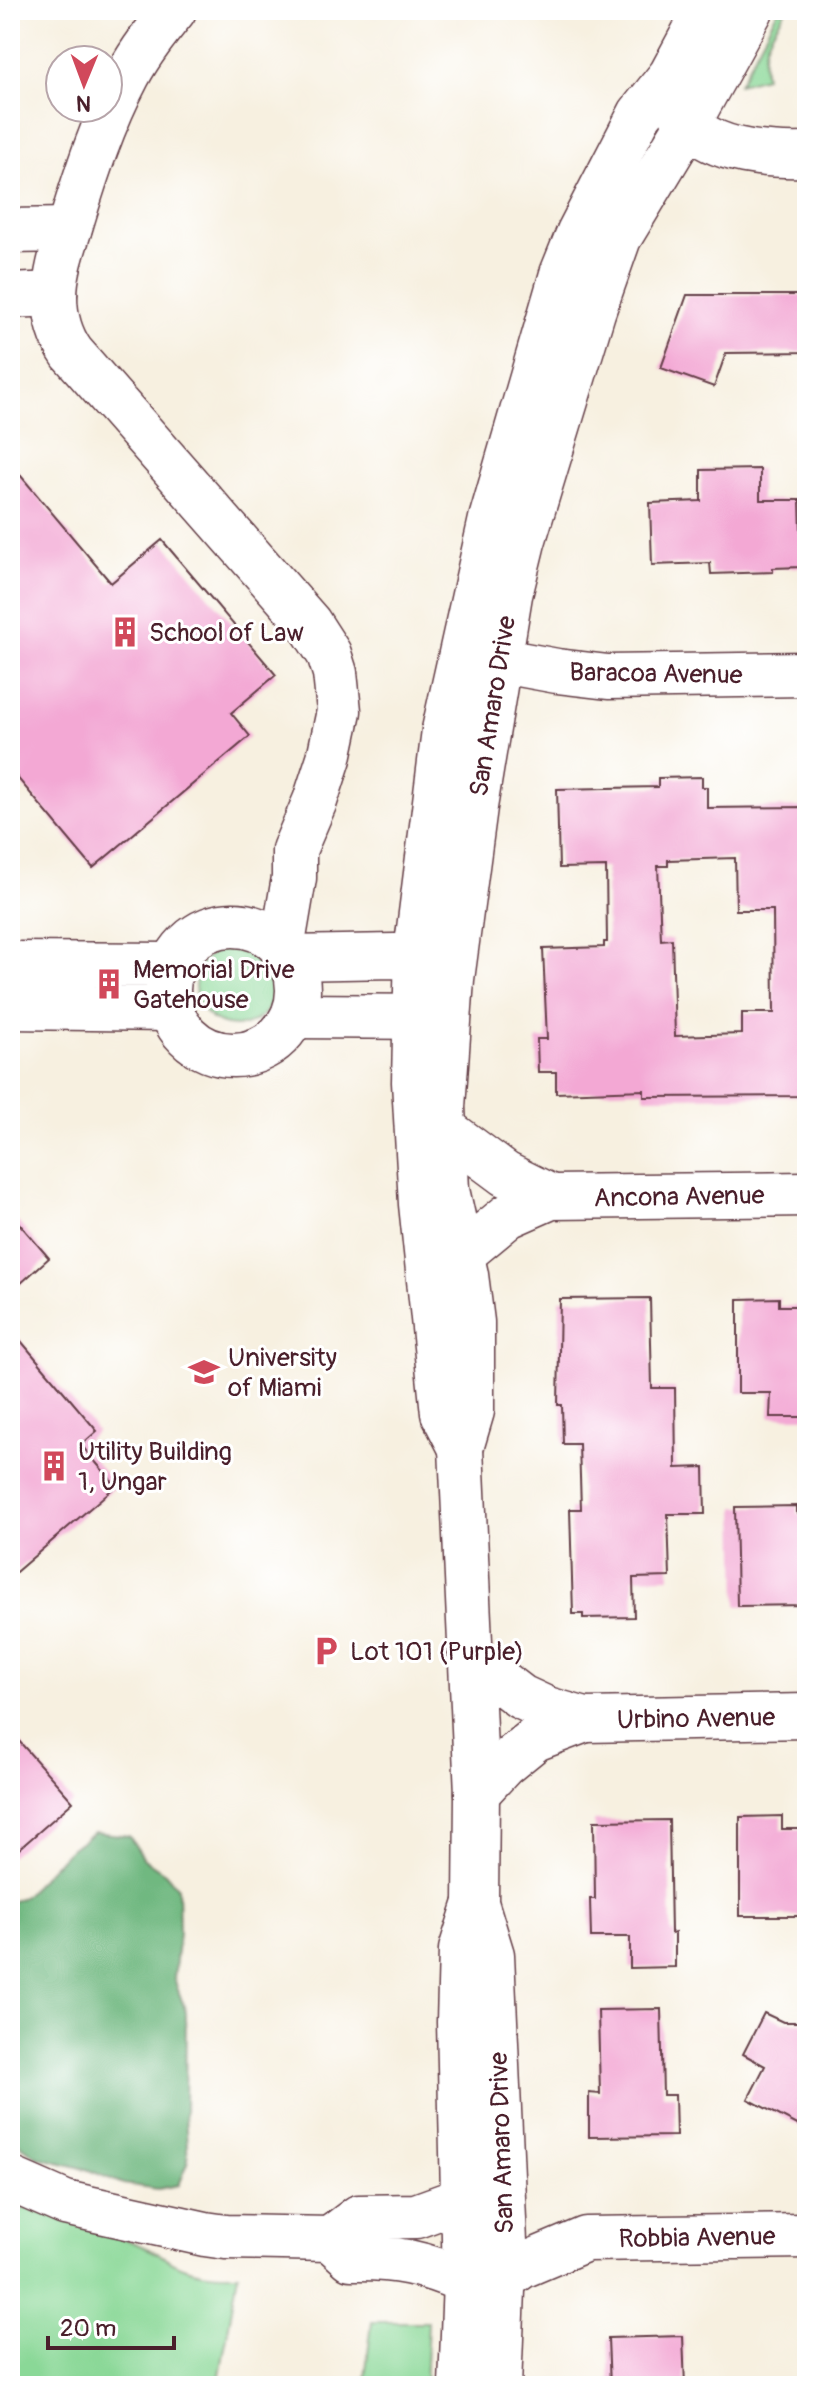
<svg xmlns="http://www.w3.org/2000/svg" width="817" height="2396" font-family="Pangolin,sans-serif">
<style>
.green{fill:#8ad897;stroke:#6a7c61;stroke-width:2}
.forest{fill:#6fb880;stroke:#5c6c56;stroke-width:2}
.building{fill:#f3a8d4;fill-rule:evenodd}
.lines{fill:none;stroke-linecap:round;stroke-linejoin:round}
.minor-casing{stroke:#643e46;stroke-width:47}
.minor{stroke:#fff;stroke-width:44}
.labels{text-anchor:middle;stroke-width:6;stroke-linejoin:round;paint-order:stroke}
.poi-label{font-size:26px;fill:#4a1f2b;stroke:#fff;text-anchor:start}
.street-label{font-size:26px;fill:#4a1f2b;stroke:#fff}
</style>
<rect width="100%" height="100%" fill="#fff"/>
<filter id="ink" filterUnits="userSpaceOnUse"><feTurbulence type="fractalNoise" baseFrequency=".0125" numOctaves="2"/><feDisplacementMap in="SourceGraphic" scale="16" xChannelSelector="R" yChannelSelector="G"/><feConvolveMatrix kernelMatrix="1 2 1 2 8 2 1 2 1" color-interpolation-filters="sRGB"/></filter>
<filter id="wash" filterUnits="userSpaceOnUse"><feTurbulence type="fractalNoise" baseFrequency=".006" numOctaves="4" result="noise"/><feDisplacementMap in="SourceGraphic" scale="32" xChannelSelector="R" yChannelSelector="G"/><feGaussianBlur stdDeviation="1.8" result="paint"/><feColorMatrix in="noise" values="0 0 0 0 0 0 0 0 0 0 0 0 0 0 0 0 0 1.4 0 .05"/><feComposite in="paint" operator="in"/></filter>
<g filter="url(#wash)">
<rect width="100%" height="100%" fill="#f7f0e0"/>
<g class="green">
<path d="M778,10H786C771,34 759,47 765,77L739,84Z"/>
<circle cx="235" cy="986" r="40"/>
<path d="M10,2207C45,2208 117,2235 151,2250C162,2255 172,2263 184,2267C201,2274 220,2274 238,2274L218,2386H10Z"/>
<polygon points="372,2322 428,2322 425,2386 364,2386"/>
</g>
<polygon class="forest" points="94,1832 129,1836 144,1859 165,1873 178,1888 179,1932 174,1979 186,2012 185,2114 188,2163 179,2185 158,2189 123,2184 86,2169 38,2157 10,2137 10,1902 23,1897 68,1851"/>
<g id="blocks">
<g class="building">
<polygon points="687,295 807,295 807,352 726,353 714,387 661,368"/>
<polygon points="10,463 111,583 162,540 276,675 231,713 250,736 93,868 10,769"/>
<polygon points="760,469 760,500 800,500 802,567 773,568 773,572 711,574 710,563 652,565 650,503 701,501 701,470"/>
<path d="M702,777V787H707V808L807,807V1096L644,1097V1090L556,1093V1072H538L537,1039H547L543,949L604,947V942H607L606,867L559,868L557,789L658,787V778ZM735,858L736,910H773L774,1013H742V1034L675,1036L672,939L661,940L658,866H668V860Z"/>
<polygon points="10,1213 49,1258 10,1293"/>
<polygon points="650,1298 652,1388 675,1388 676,1468 704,1467 705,1514 668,1514 670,1577 633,1578 634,1617 583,1618 583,1614 573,1614 570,1509 581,1509 579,1444 563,1444 562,1405 558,1405 560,1299"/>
<polygon points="779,1298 779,1306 807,1306 807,1417 770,1417 771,1393 738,1393 738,1299"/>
<polygon points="10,1328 97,1431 81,1445 116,1486 10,1577"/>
<polygon points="797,1506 797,1514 807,1514 807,1605 737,1606 735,1507"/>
<polygon points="10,1731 73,1802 10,1857"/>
<polygon points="782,1816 782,1829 807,1829 807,1916 740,1916 740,1817"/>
<polygon points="669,1820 671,1933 675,1932 675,1967 630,1968 630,1937 591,1937 590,1899 595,1899 594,1821"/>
<polygon points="661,2009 663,2095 675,2095 676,2136 589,2137 589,2093 600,2094 598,2010"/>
<polygon points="764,2013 783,2022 807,2022 807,2130 748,2099 765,2066 743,2054"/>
<polygon points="683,2336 685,2386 610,2386 608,2338"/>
</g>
</g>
</g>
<g filter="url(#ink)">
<use href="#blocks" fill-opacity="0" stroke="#643e46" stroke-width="2"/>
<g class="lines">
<g class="minor-casing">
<g id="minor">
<path d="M174,10C157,31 141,51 128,75C103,122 86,174 71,224C64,247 55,271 55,296C55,317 60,336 72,353L309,623L329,654L335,673L339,711L329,758L315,801L294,850V878L282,949"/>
<path d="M675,97C678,106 682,118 689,125C718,153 769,156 807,155"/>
<polyline points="10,231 69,230"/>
<polyline points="10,296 55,294"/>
<polyline points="470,655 557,671 608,677 807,674"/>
<circle cx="233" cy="990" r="65"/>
<polyline points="290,958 394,956 445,958"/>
<polyline points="10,964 173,965"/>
<polyline points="10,1007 171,1009"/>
<polyline points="293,1016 442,1017"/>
<polyline points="443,1128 505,1174 551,1197"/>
<polyline points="462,1254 508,1216 551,1197 807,1194"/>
<polyline points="461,1448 443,1413 421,1204 414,1082 417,945 444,730 491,519 562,274 579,232 640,114 671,75 706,10"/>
<polyline points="470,1658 521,1697 547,1709 585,1720 807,1716"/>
<polyline points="477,1793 503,1765 535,1739 585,1720"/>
<polyline points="10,2179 65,2203 205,2234 226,2237 330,2239"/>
<path d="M463,2199L416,2216L359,2217L330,2239L351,2258C396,2257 423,2263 465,2281"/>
<polyline points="505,2278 522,2266 586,2239 807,2236"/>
<polyline points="461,2386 465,2281 459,2022 461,1950 476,1903"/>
<polyline points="499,2386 505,2242 492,1955 476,1903 477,1793 461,1448 472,1411 472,1322 466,1275 447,1190 443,1107 452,979 475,807 510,595 523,542 593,312 619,238 688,124 751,10"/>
</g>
</g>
<use href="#minor" class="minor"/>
</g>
</g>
<defs>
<g id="building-bare" transform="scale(2.4)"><path d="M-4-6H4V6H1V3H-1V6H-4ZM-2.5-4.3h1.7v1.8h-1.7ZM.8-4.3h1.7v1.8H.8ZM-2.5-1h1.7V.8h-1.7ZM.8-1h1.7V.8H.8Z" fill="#d1495b" stroke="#fff" stroke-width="2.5" paint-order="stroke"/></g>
<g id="university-bare" transform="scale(2.4)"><path d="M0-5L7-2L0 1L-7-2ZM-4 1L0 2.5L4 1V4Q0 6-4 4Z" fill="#d1495b" stroke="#fff" stroke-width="2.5" paint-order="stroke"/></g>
<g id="parking-bare" transform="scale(2.4)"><path d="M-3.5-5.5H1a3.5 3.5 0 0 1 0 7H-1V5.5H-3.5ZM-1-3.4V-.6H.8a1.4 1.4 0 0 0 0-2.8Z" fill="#d1495b" stroke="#fff" stroke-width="2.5" paint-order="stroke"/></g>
</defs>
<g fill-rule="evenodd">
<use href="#building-bare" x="125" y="632"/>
<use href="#building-bare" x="109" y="984"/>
<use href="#university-bare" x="204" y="1372"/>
<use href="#building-bare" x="54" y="1466"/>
<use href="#parking-bare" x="326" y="1651"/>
</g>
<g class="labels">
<g class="poi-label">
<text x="149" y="641">School of Law</text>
<text x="133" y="978">Memorial Drive<tspan x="133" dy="30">Gatehouse</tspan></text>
<text x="228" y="1366">University<tspan x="228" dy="30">of Miami</tspan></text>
<text x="78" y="1460">Utility Building<tspan x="78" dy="30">1, Ungar</tspan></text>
<text x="350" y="1660">Lot 101 (Purple)</text>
</g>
<g class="street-label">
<text transform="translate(656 673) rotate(1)" y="9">Baracoa Avenue</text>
<text transform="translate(492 706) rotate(-81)" y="9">San Amaro Drive</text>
<text transform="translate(679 1196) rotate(-1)" y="9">Ancona Avenue</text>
<text transform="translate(696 1718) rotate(-1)" y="9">Urbino Avenue</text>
<text transform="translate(501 2143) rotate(-92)" y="9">San Amaro Drive</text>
<text transform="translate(697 2237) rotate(-1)" y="9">Robbia Avenue</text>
</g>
</g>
<rect width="817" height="2396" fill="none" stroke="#fff" stroke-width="40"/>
<g transform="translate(84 84) rotate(181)"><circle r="38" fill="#ffffff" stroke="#b7a5aa" stroke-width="2"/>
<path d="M0-6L14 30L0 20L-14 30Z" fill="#d1495b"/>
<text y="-12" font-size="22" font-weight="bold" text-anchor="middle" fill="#4a1f2b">N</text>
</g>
<path d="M48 2336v12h126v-12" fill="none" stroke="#4a1f2b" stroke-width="4"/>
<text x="60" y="2336" font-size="24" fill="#4a1f2b" stroke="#ffffff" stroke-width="6" paint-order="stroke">20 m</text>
</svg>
